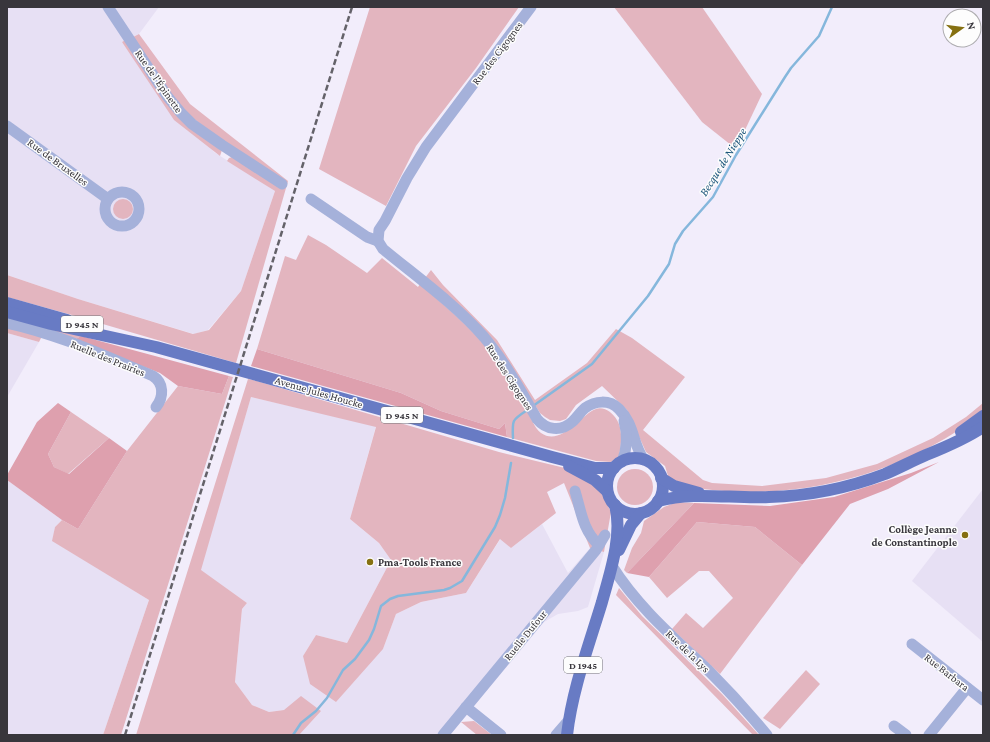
<svg xmlns="http://www.w3.org/2000/svg" width="990" height="742" font-family="'Crimson Pro',serif">
<style>
.built{fill:#e7e0f4}
.green{fill:#e3b5bf}
.forest{fill:#dea0ae}
.lines{fill:none;stroke-linecap:round;stroke-linejoin:round}
.stream{stroke:#85b7dc;stroke-width:2.5}
.minor{stroke:#a5b1da;stroke-width:11}
.major{stroke:#687bc4;stroke-width:12}
.rail{stroke:#646269;stroke-width:2.5;stroke-dasharray:6 3;stroke-linecap:butt}
.poi-dot{fill:#857011;stroke:#fdfdfd;stroke-width:1.5}
.labels{text-anchor:middle;stroke-width:3;stroke-linejoin:round;paint-order:stroke}
.shield{fill:#fdfdfd;stroke:#737276;stroke-width:1}
.shield-label{font-size:10px;font-weight:bold;fill:#38363c}
.street-label{font-size:11px;fill:#38363c;stroke:#fdfdfd}
.poi-label{font-size:11px;font-weight:bold;fill:#38363c;stroke:#fdfdfd;text-anchor:end}
.water-label{font-size:12px;font-style:italic;fill:#1d567b;stroke:#fdfdfd}
</style>
<rect width="100%" height="100%" fill="#f2edfb"/>
<g class="built">
<polygon points="7,7 159,7 139,34 122,42 214,152 275,191 241,291 208,330 194,334 78,299 7,275"/>
<polygon points="7,333 39,342 7,397"/>
<polygon points="251,397 376,426 350,519 379,543 391,560 347,643 316,635 303,656 383,649 396,614 421,602 466,593 501,538 511,548 542,524 568,573 590,548 604,552 588,607 578,611 558,614 544,622 450,735 299,735 300,733 284,710 269,712 252,705 235,682 242,609 247,603 200,570"/>
<polygon points="7,480 62,520 55,527 53,541 149,600 103,735 7,735"/>
<polygon points="983,489 983,642 912,581"/>
</g>
<g class="green">
<polygon points="370,7 519,7 476,68 416,146 386,206 319,169"/>
<polygon points="614,7 702,7 762,94 736,149 702,122"/>
<polygon points="139,34 190,104 288,181 236,363 72,315 7,297 7,275 78,299 193,334 209,330 241,291 275,191 227,161 229,158 232,157 235,150 182,110 133,37"/>
<polygon points="127,39 167,101 222,150 220,156 174,120 122,42"/>
<circle cx="123" cy="209" r="10"/>
<path d="M308,235L326,245L367,273L382,258L418,287L420,284C446,307 473,329 494,356C505,372 516,390 526,408C530,415 534,428 541,433C561,447 580,415 596,409C600,407 606,409 610,412C624,423 622,440 619,456L611,462L596,461L507,437L505,423L499,429L441,411L401,393L257,349L285,256L296,260Z"/>
<path d="M431,270L443,285L497,340L535,400L587,363L616,329L632,338L685,377L643,430L703,480L712,483L762,486L826,478L877,464L933,438L966,417L983,403V413C914,466 829,493 743,492C719,491 691,490 669,479L665,466L646,452L627,410L602,386L576,405L566,419L560,421L550,420L545,417L540,413L503,354L425,278Z"/>
<polygon points="7,317 81,336 74,340 45,330 39,342 7,333"/>
<polygon points="229,376 233,377 121,735 103,735 149,600 52,541 55,527 62,520 78,529 127,451 178,386 222,394"/>
<polygon points="248,379 253,380 499,452 565,468 598,486 611,512 604,552 590,548 564,483 547,492 556,513 511,548 500,539 466,593 421,602 396,614 383,649 336,702 310,684 303,656 316,635 347,643 391,560 379,543 350,519 376,427 251,397 201,570 247,603 242,609 235,682 252,705 269,712 284,710 301,696 321,711 299,735 136,735"/>
<polygon points="71,412 109,438 68,474 54,467 48,454"/>
<circle cx="635" cy="487" r="18"/>
<polygon points="677,502 694,503 627,573 624,570 632,548 641,533 644,521 664,507"/>
<polygon points="697,522 755,527 802,565 720,674 672,629 686,613 703,628 733,598 709,571 699,571 667,598 649,577"/>
<polygon points="619,588 642,616 722,694 759,735 753,735 616,595"/>
<polygon points="806,670 820,684 780,729 763,718"/>
<polygon points="474,721 492,735 477,735 461,722"/>
</g>
<g class="forest">
<polygon points="81,336 229,376 222,394 178,386 160,373 74,340"/>
<polygon points="257,349 401,393 441,411 499,429 505,423 507,437 251,366"/>
<polygon points="58,403 71,412 48,454 54,467 69,474 109,438 127,451 78,529 62,520 7,480 7,475 37,422"/>
<polygon points="939,462 888,489 850,504 802,565 755,527 697,522 649,577 627,573 694,503 770,506 834,497 911,473"/>
</g>
<g class="lines">
<g class="stream">
<polyline points="533,406 592,364 648,296 669,264 675,244 683,231 713,197 736,155 785,77 791,68 819,36 832,7"/>
<path d="M513,438C512,419 512,420 529,409"/>
<polyline points="293,735 301,723 316,711 327,698 343,670 355,659 369,640 374,629 381,606 390,599 398,596 444,590 450,588 462,581 495,527 500,515 505,498 511,463"/>
</g>
<g class="minor">
<polyline points="108,7 167,96 181,113 192,124 222,145 282,184"/>
<path d="M531,7L426,147L407,178L385,221L379,230L378,241L383,249C417,277 455,304 484,337C505,362 521,391 537,419C546,430 561,432 572,422C577,418 580,412 585,408C595,401 609,399 619,409C635,425 632,443 644,460"/>
<polyline points="7,126 108,199"/>
<circle cx="122" cy="209" r="17"/>
<polyline points="311,199 367,237 378,241"/>
<path d="M7,323C58,334 105,356 153,376C164,383 164,397 156,407"/>
<path d="M622,462C627,449 628,435 624,421"/>
<path d="M575,491C581,511 583,531 599,545"/>
<path d="M612,566C637,606 673,637 707,669C728,690 748,712 767,735"/>
<polyline points="912,644 983,700"/>
<polyline points="466,707 501,735"/>
<polyline points="894,726 906,735"/>
<polyline points="443,735 596,550 605,535"/>
<polyline points="556,735 569,720"/>
<polyline points="929,735 967,688"/>
</g>
<g class="major">
<polyline points="7,303 67,320"/>
<polyline points="7,312 51,324 156,347 552,457 595,468 614,468"/>
<polyline points="961,432 983,416"/>
<circle cx="635" cy="486" r="28"/>
<polyline points="569,466 595,480 607,491"/>
<polyline points="661,478 674,486 699,493"/>
<path d="M658,501C695,491 732,499 769,497C809,496 848,488 885,474C899,468 912,461 926,455C946,447 965,439 983,427"/>
<polyline points="619,550 631,525 641,513"/>
<path d="M567,735C572,690 589,645 602,602C610,573 623,535 615,505"/>
</g>
<polyline class="rail" points="125,735 352,7"/>
</g>
<g class="poi-dot">
<circle cx="965" cy="535" r="4"/>
<circle cx="370" cy="562" r="4"/>
</g>
<g class="labels">
<g class="shield">
<rect x="61" y="316" width="42" height="16" rx="3"/>
<rect x="381" y="407" width="42" height="16" rx="3"/>
<rect x="564" y="657" width="38" height="16" rx="3"/>
</g>
<g class="shield-label">
<text x="82" y="328">D 945 N</text>
<text x="402" y="419">D 945 N</text>
<text x="583" y="669">D 1945</text>
</g>
<g class="street-label">
<text transform="translate(497 53) rotate(-53)" y="4">Rue des Cigognes</text>
<text transform="translate(159 81) rotate(55)" y="4">Rue de l'Épinette</text>
<text transform="translate(58 162) rotate(36)" y="4">Rue de Bruxelles</text>
<text transform="translate(108 358) rotate(22)" y="4">Ruelle des Prairies</text>
<text transform="translate(510 377) rotate(57)" y="4">Rue des Cigognes</text>
<text transform="translate(319 392) rotate(16)" y="4">Avenue Jules Houcke</text>
<text transform="translate(525 635) rotate(-51)" y="4">Ruelle Dufour</text>
<text transform="translate(688 651) rotate(44)" y="4">Rue de la Lys</text>
<text transform="translate(947 672) rotate(38)" y="4">Rue Barbara</text>
</g>
<g class="poi-label">
<text x="957" y="533">Collège Jeanne<tspan x="957" dy="13">de Constantinople</tspan></text>
<text x="378" y="566" text-anchor="start">Pma-Tools France</text>
</g>
<g class="water-label">
<text transform="translate(723 162) rotate(-58)" y="4">Becque de Nieppe</text>
</g>
</g>
<rect width="990" height="742" fill="none" stroke="#38363c" stroke-width="16"/>
<g transform="translate(962 28) rotate(76)"><circle r="19" fill="#fdfdfd" stroke="#aeadb0"/>
<path d="M0-3L7 15L0 10L-7 15Z" fill="#857011"/>
<text y="-6" font-size="11" font-weight="bold" text-anchor="middle" fill="#38363c">N</text>
</g>
</svg>
